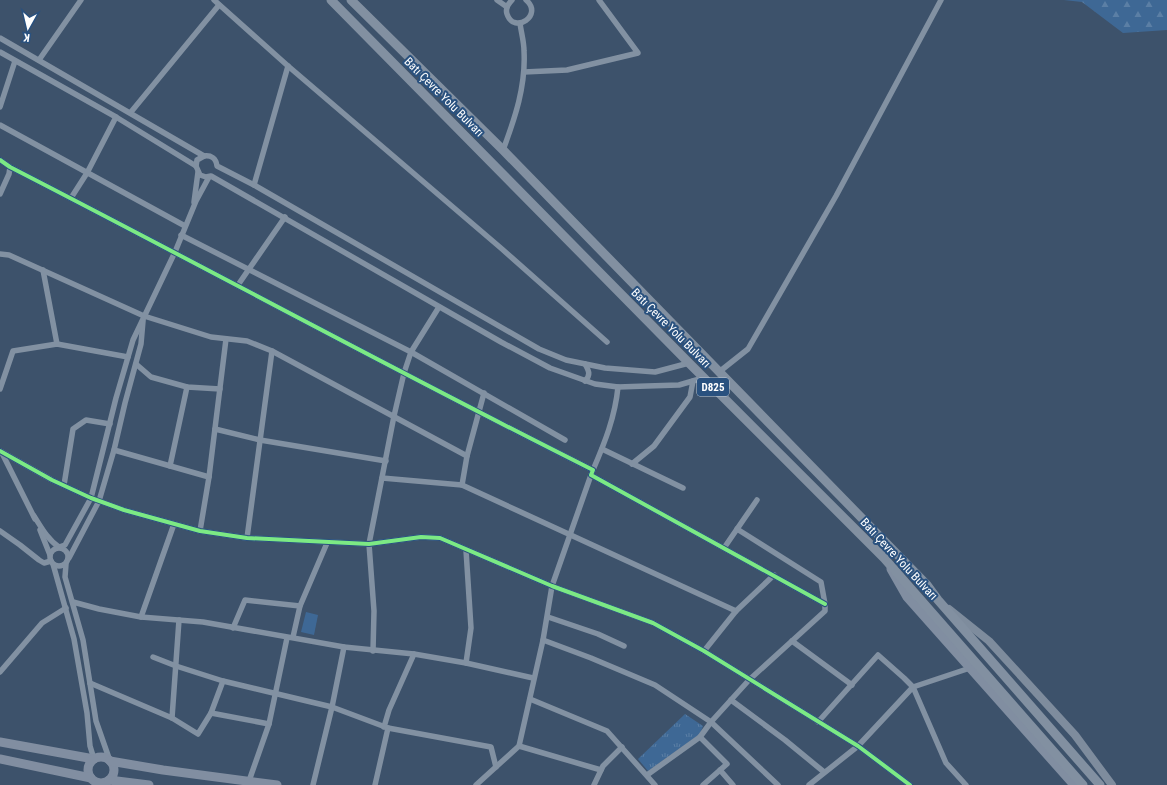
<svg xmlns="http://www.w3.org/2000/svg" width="1167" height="785" font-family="'Roboto Condensed',sans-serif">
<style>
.grass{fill:url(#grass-tufts)}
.forest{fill:url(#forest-firs)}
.pitch{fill:#3e6895}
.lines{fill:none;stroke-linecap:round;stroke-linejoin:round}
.minor{stroke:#8291a2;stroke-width:5.5}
.secondary{stroke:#7e8c9d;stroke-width:8}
.primary{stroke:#818ea1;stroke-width:9}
.trunk{stroke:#8290a1;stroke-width:9}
.cycleway-casing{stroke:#29517f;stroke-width:6}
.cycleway{stroke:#7ce984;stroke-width:4}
.labels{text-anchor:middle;stroke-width:4;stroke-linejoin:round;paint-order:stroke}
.shield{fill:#29517f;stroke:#bfcbd9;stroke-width:1}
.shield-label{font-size:11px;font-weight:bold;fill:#fff}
.street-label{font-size:12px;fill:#fff;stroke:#29517f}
</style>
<defs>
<pattern id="grass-tufts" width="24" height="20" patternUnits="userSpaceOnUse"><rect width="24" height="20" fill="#3e6895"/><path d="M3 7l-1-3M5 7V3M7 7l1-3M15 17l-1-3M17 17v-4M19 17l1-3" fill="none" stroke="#5b7fa5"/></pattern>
<pattern id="forest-firs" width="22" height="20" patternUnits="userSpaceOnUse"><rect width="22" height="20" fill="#3e6895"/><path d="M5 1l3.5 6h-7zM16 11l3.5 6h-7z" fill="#5b7fa5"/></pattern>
</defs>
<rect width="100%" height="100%" fill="#3d526b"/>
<polygon class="grass" points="685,714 703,726 700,734 648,771 638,759"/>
<polygon class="forest" points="1064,0 1167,0 1167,30 1123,33 1082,2"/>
<polygon class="pitch" points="306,612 318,615 314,635 301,632"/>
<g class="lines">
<g class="minor">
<polyline points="214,0 288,66 502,249 607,342"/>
<polyline points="497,0 507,7"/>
<path d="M512,0C508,4 505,8 507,14C514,35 544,15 526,0"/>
<path d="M0,38L204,156C211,155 216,158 217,166L254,185L539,349L566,360L605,368L655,372L689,363"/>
<polyline points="0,52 116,117 196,166 200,175 206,177 211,176 501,342 550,368 595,384 618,387 647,386 679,385 703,378"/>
<polyline points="39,60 81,0"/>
<polyline points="524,72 567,70 638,53 599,0"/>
<polyline points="0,107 15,61"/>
<polyline points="131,112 219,5"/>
<polyline points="0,125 185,226"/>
<path d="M503,150C515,118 526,86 524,51C524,41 521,32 520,23"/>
<path d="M0,160L10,167C205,267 397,372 593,470L591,475L825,604"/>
<polyline points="196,166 197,160 204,156"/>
<polyline points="254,185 288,66"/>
<polyline points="0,194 9,174 10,167"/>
<polyline points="71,198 87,173 116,117"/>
<polyline points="194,202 198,172"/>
<polyline points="181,235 411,352 565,440"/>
<polyline points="0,254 9,255 144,316 211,337 247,341 272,351 467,456"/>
<polyline points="43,270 57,344"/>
<polyline points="238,285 285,217"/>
<polyline points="136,364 151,377 187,387 220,389"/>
<path d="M585,364C589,371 591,375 585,381"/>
<polyline points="719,372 748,349 836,196 941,0"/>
<polyline points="0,389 13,351 57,344 128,357"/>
<polyline points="215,429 260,440 386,461"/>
<polyline points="602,449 683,488"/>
<polyline points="114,450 209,477"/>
<polyline points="0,451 52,480 91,498 124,510 200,531 247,538 369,544 421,537 440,538 552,586 653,623 704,651 858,746 910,785"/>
<polyline points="2,453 35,519"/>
<polyline points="632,464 654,446 690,397 693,381"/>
<polyline points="170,466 187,387"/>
<path d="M593,470C605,442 615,417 618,387"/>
<polyline points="382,478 462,485 736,611"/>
<polyline points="64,485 73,429 86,420 110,424"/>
<polyline points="462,485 467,456 484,393"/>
<path d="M34,516C41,527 48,540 59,547L65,545L91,498L116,398L133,340L175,252L196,201L209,177"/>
<polyline points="40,530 50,555"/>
<polyline points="0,531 20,545 39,560 44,563 51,561"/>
<polyline points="200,531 209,477 226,339"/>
<polyline points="247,538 272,351"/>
<circle cx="59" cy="557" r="9"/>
<polyline points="724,548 757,500"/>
<polyline points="466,550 471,628 466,663"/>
<polyline points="69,558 99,501 114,450 125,403 141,344 143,321"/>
<polyline points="53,564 74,639 87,713 90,746 94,759"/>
<polyline points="66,564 65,577 83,640 96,721 110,761"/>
<polyline points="73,602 99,609 141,617 203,622 344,647 414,654 466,663 533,678"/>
<polyline points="141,617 174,524"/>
<polyline points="548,617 598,634 624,646"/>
<polyline points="233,628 245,600 300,606"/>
<polyline points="293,637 300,606 327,543"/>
<polyline points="543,640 591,658 655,685 711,722 778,785"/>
<polyline points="792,641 852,685"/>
<polyline points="373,651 374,611 369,544 394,416 404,373 411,352 439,307"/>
<polyline points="704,651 736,611 774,575"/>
<polyline points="153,657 176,666 223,681 332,707 388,728 491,747 496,767"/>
<polyline points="0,672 42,623 66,608"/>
<polyline points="90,683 172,718 198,734 211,713 223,681"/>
<polyline points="530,699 607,731 655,785"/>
<polyline points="731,700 785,740 824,772"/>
<polyline points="211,713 269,724"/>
<polyline points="172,718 179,620"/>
<polyline points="818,722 878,655 904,678 913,687 946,763 966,785"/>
<polyline points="384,727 389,710 414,654"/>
<polyline points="700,737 727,764 703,785"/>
<polyline points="519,746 601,770"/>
<polyline points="720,770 733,785"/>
<polyline points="647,775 700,737 711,722 749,680 825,611 825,604 821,582 737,529"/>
<polyline points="249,781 269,724 287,638"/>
<polyline points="313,785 332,707 344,647"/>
<polyline points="375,785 388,728"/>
<polyline points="476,785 519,746 543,640 552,586 591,475"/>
<polyline points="594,785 603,766 622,747"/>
<polyline points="809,785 858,746 913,687 970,668"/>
</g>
<polyline class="secondary" points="949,609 989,641 1075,735 1112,785"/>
<g class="primary">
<polyline points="891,569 907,597 1074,785"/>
<polyline points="0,742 94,759"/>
<circle cx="101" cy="770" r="13"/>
<polyline points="0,759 91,778"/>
<polyline points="110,761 163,770 277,785"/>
<polyline points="109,780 149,785"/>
</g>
<g class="trunk">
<polyline points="331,0 689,363 884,558 1083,785"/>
<polyline points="351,0 503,150 927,585 938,600 1100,785"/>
</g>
<g class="cycleway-casing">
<g id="cycleway">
<path d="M0,160L10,167C205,267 397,372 593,470L591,475L825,604"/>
<polyline points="0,451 52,480 91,498 124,510 200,531 247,538 369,544 421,537 440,538 552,586 653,623 704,651 858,746 910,785"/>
</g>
</g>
<use href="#cycleway" class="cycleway"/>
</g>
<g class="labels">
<rect class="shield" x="697" y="378" width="32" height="18" rx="3"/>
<g class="shield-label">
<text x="713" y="391">D825</text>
</g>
<g class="street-label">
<text transform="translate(444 97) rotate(45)" y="4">Batı Çevre Yolu Bulvarı</text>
<text transform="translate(671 328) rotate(45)" y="4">Batı Çevre Yolu Bulvarı</text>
<text transform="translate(899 559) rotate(47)" y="4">Batı Çevre Yolu Bulvarı</text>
</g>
</g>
<g transform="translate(28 28) rotate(188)" stroke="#29517f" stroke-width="3" paint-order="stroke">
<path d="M0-3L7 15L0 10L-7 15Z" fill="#ffffff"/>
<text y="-6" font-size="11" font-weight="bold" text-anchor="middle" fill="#ffffff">K</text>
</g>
</svg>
